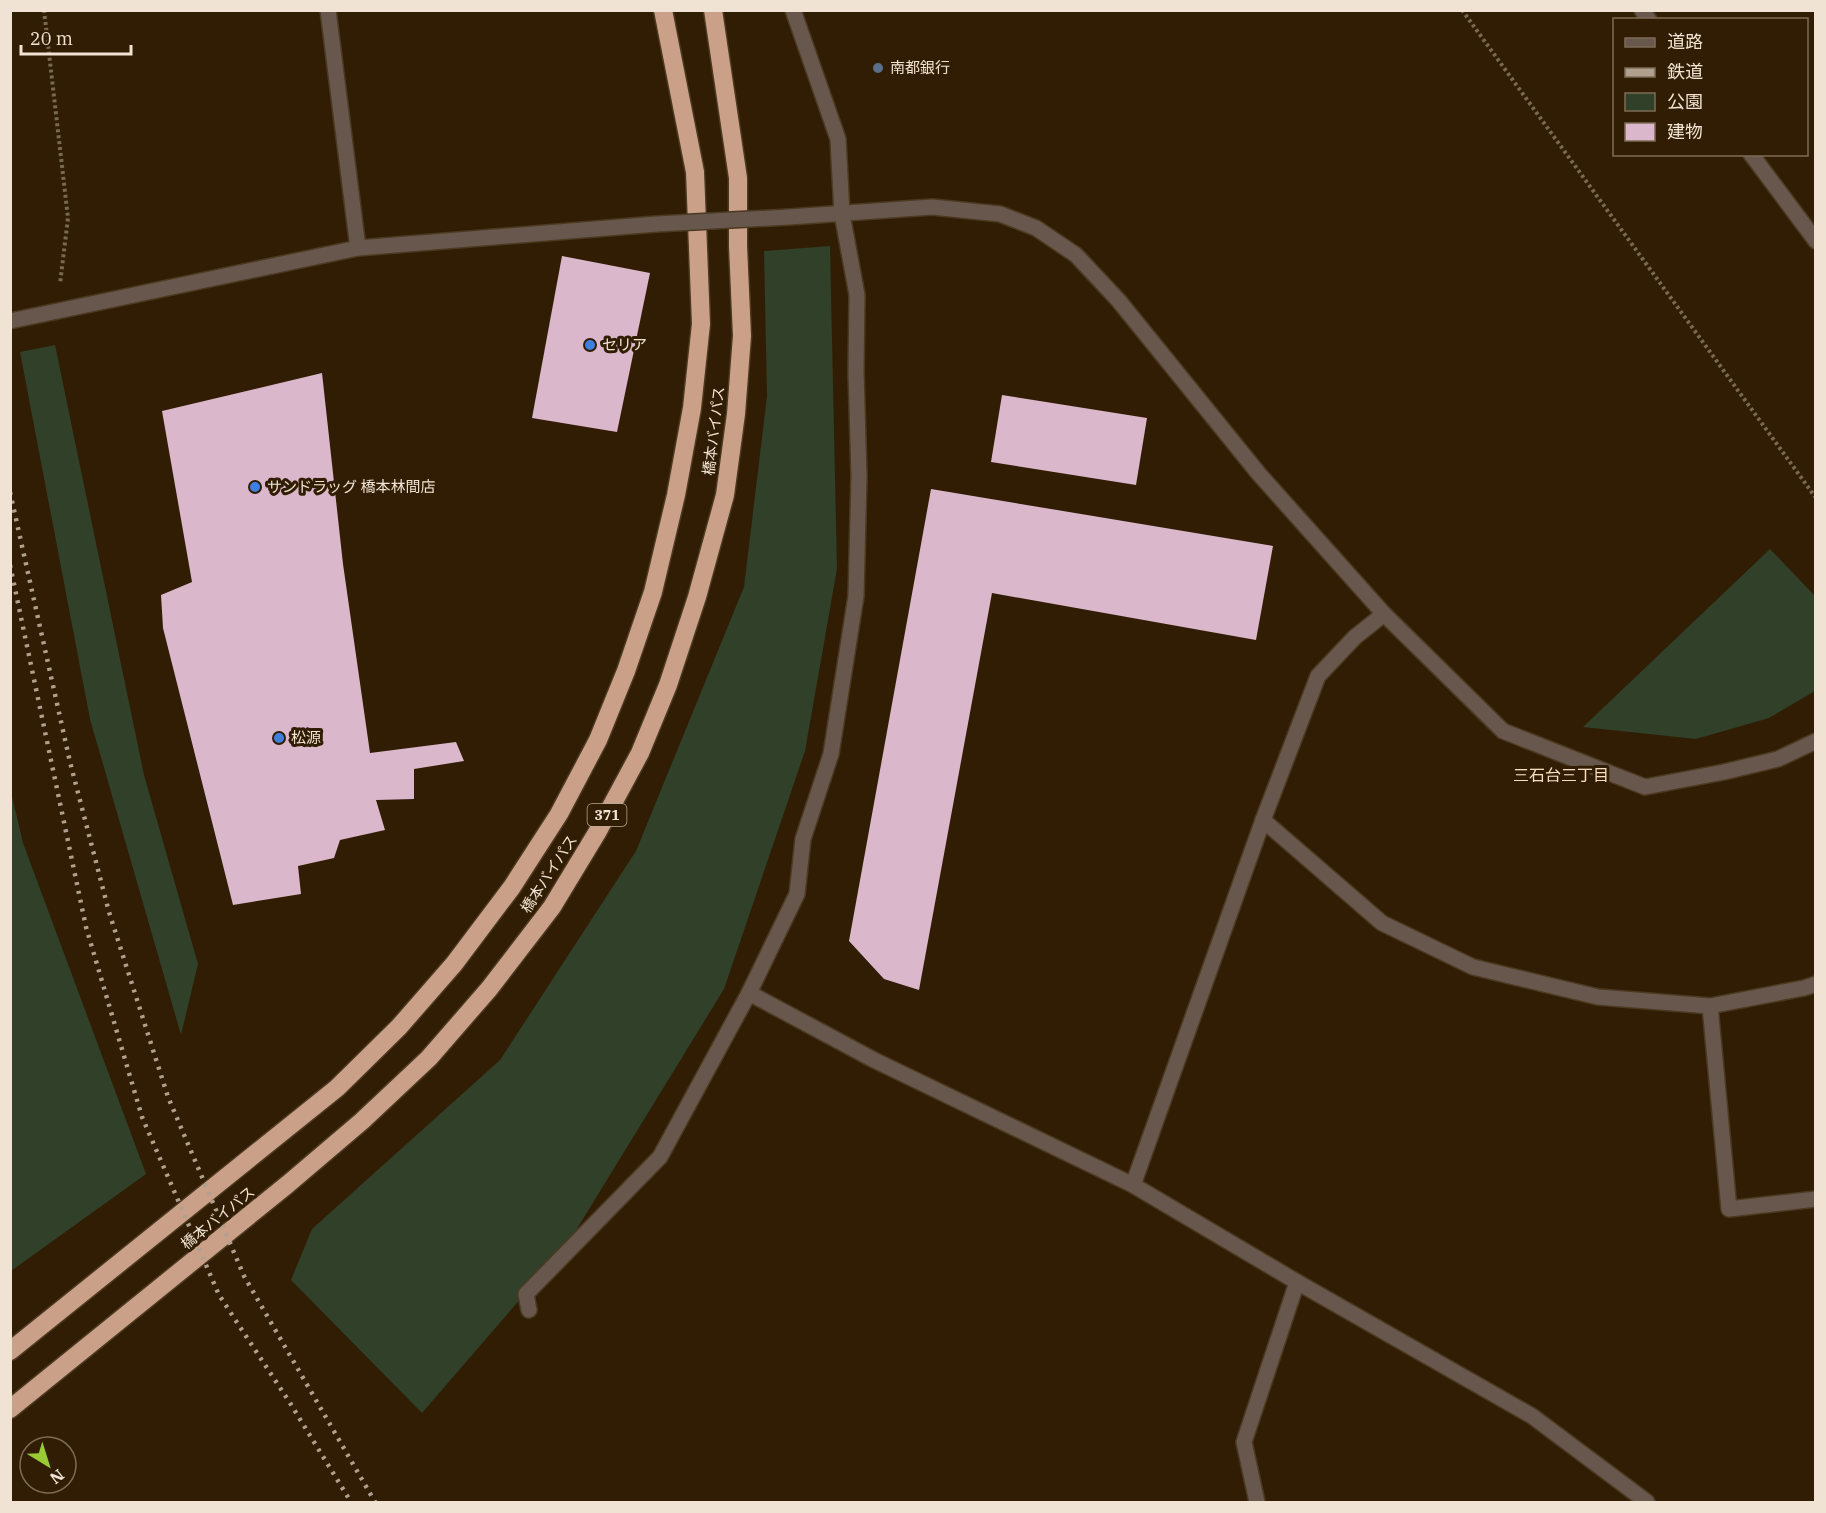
<svg xmlns="http://www.w3.org/2000/svg" width="1826" height="1513" font-family="'IBM Plex Serif','Noto Sans JP',serif">
<style>
.green{fill:#304029}
.building{fill:#dbb7cc}
.lines{fill:none;stroke-linecap:round;stroke-linejoin:round}
.minor-casing{stroke:#4b3920;stroke-width:18}
.highway-casing{stroke:#4b3920;stroke-width:21}
.path{stroke:#796852;stroke-width:4;stroke-dasharray:3 3;stroke-linecap:butt}
.minor{stroke:#68574d;stroke-width:15}
.highway{stroke:#cba088;stroke-width:18}
.rail{stroke:#b0a08e;stroke-width:4.5;stroke-dasharray:3 6;stroke-linecap:butt}
.minor-bridge-casing{stroke:#4b3920;stroke-width:18;stroke-linecap:butt}
.minor-bridge{stroke:#68574d;stroke-width:15}
.service-dot{fill:#5c6f8a;stroke:#301d03;stroke-width:2}
.shop-dot{fill:#3f7fe0;stroke:#301d03;stroke-width:2}
.labels{text-anchor:middle;stroke-width:6;stroke-linejoin:round;paint-order:stroke}
.shield{fill:#301d03;stroke:#b7a895;stroke-width:1.5}
.shield-label{font-size:14px;font-weight:bold;fill:#f1e3d4}
.poi-label{font-size:15px;fill:#f1e3d4;stroke:#301d03;text-anchor:start}
.street-label{font-size:15px;fill:#f1e3d4;stroke:#301d03}
.neighbourhood-label{font-size:16px;fill:#f9dfc0;stroke:#301d03}
</style>
<rect width="100%" height="100%" fill="#301d03"/>
<g class="green">
<polygon points="830,246 837,569 805,751 724,989 567,1245 422,1413 291,1280 312,1229 500,1060 636,851 744,587 767,396 764,251"/>
<polygon points="55,345 144,775 198,964 181,1035 90,719 20,352"/>
<polygon points="1770,549 1815,596 1815,691 1769,718 1696,739 1583,727"/>
<polygon points="11,792 23,843 146,1174 11,1271"/>
</g>
<g class="building">
<polygon points="562,256 650,273 617,432 532,418"/>
<polygon points="322,373 343,564 370,753 456,742 464,761 414,769 414,799 376,800 385,830 340,840 334,858 298,866 301,894 233,905 163,628 161,595 192,582 162,411"/>
<polygon points="1002,395 1147,418 1136,485 991,462"/>
<polygon points="931,489 1273,546 1256,640 992,593 919,990 884,979 849,941"/>
</g>
<g class="lines">
<g class="minor-casing">
<g id="minor">
<polyline points="328,10 358,248"/>
<polyline points="1642,10 1649,20"/>
<polyline points="1751,154 1816,241"/>
<polyline points="789,217 932,207 1000,214 1036,228 1076,255 1119,301 1259,474 1384,614 1503,731 1645,787 1724,772 1778,759 1816,741"/>
<polyline points="10,321 358,248 657,224"/>
<polyline points="1263,820 1382,923 1473,967 1598,997 1710,1006 1804,988 1816,984"/>
<polyline points="749,993 874,1060 1133,1185 1297,1282 1532,1416 1647,1502"/>
<polyline points="1710,1006 1729,1209 1816,1199"/>
<polyline points="1133,1185 1263,820 1318,676 1355,637 1384,614"/>
<polyline points="529,1310 526,1294 660,1157 749,993 797,894 803,839 831,754 856,596 859,476 856,372 857,295 842,214 838,139 793,10"/>
<polyline points="1257,1502 1244,1442 1297,1282"/>
</g>
</g>
<g class="highway-casing">
<g id="highway">
<polyline points="10,1351 337,1088 399,1027 454,964 512,887 559,814 598,740 626,671 653,592 676,495 692,408 701,324 695,172 663,10"/>
<polyline points="10,1409 288,1184 362,1121 429,1058 489,989 552,907 598,831 640,753 668,685 697,597 725,495 736,414 742,336 738,246 738,178 713,10"/>
</g>
</g>
<g class="path">
<polyline points="44,10 68,218 60,284"/>
<polyline points="1462,10 1816,498"/>
</g>
<use href="#minor" class="minor"/>
<use href="#highway" class="highway"/>
<g class="rail">
<polyline points="10,492 70,762 109,912 168,1097 244,1276 375,1502"/>
<polyline points="10,565 86,927 142,1117 219,1295 290,1403 351,1502"/>
</g>
<g class="minor-bridge-casing">
<polyline id="minor-bridge" points="657,224 789,217"/>
</g>
<use href="#minor-bridge" class="minor-bridge"/>
</g>
<circle class="service-dot" cx="878" cy="68" r="6"/>
<g class="shop-dot">
<circle cx="590" cy="345" r="6"/>
<circle cx="255" cy="487" r="6"/>
<circle cx="279" cy="738" r="6"/>
</g>
<g class="labels">
<rect class="shield" x="587.5" y="804" width="39" height="22" rx="4.5"/>
<g class="shield-label">
<text x="607" y="820">371</text>
</g>
<g class="poi-label">
<text x="890" y="73">南都銀行</text>
<text x="602" y="350">セリア</text>
<text x="267" y="492">サンドラッグ 橋本林間店</text>
<text x="291" y="743">松源</text>
</g>
<g class="street-label">
<text transform="translate(714 431) rotate(-83)" y="5">橋本バイパス</text>
<text transform="translate(549 874) rotate(-57)" y="5">橋本バイパス</text>
<text transform="translate(218 1218) rotate(-39)" y="5">橋本バイパス</text>
</g>
<g class="neighbourhood-label">
<text x="1561" y="781">三石台三丁目</text>
</g>
</g>
<rect width="1826" height="1513" fill="none" stroke="#f1e3d4" stroke-width="24"/>
<rect x="1613" y="18" width="195" height="138" fill="#301d03" stroke="#7d6c57" stroke-width="1.5"/>
<rect x="1625" y="38" width="30" height="9" fill="#68574d" stroke="#7d6c57" stroke-width="1.5"/>
<text x="1667" y="48" font-size="18" fill="#f1e3d4">道路</text>
<rect x="1625" y="68" width="30" height="9" fill="#b0a08e" stroke="#7d6c57" stroke-width="1.5"/>
<text x="1667" y="78" font-size="18" fill="#f1e3d4">鉄道</text>
<rect x="1625" y="93" width="30" height="18" fill="#304029" stroke="#7d6c57" stroke-width="1.5"/>
<text x="1667" y="108" font-size="18" fill="#f1e3d4">公園</text>
<rect x="1625" y="123" width="30" height="18" fill="#dbb7cc" stroke="#7d6c57" stroke-width="1.5"/>
<text x="1667" y="138" font-size="18" fill="#f1e3d4">建物</text>
<g transform="translate(48 1465) rotate(142)"><circle r="28" fill="#301d03" stroke="#7d6c57" stroke-width="1.5"/>
<path d="M0-4.5L10 22L0 15L-10 22Z" fill="#9acb34"/>
<text y="-9" font-size="16" font-weight="bold" text-anchor="middle" fill="#f1e3d4">N</text>
</g>
<path d="M21 45v9h110v-9" fill="none" stroke="#f1e3d4" stroke-width="3"/>
<text x="30" y="45" font-size="18" fill="#f1e3d4" stroke="#301d03" stroke-width="4.5" paint-order="stroke">20 m</text>
</svg>
